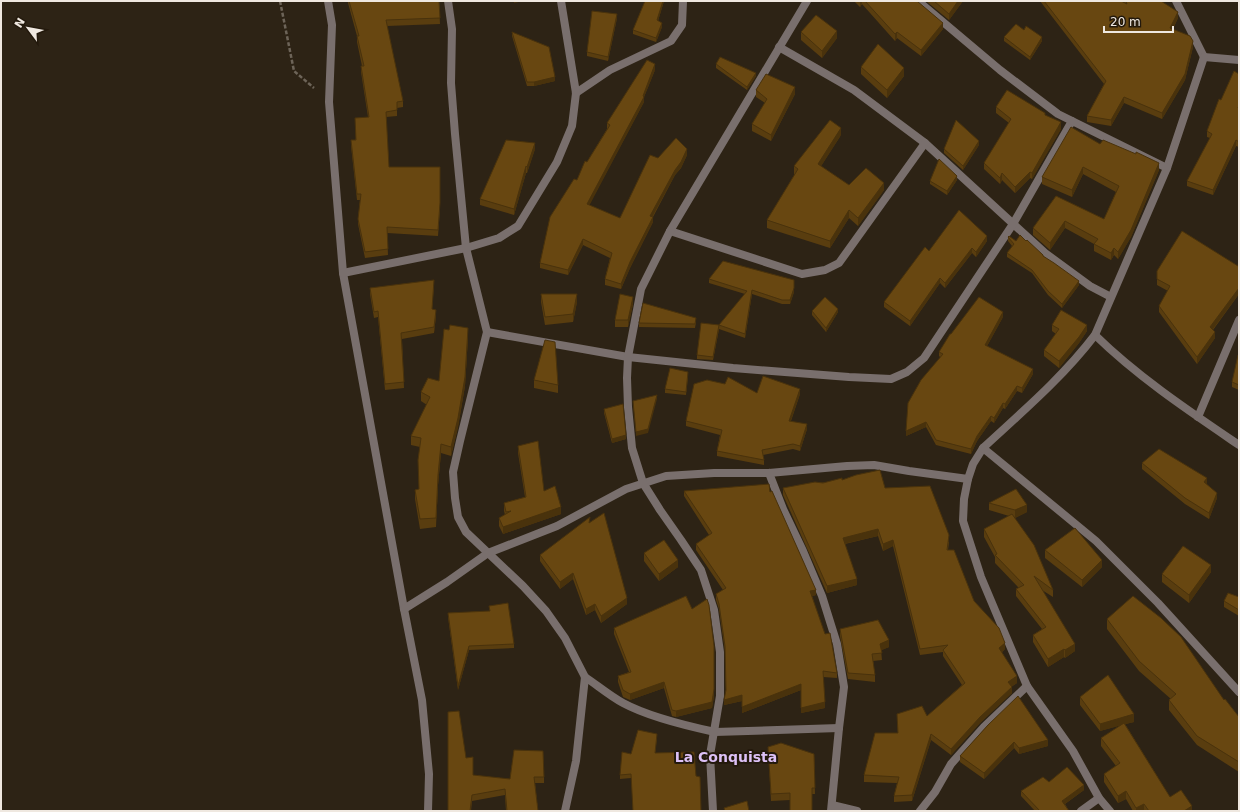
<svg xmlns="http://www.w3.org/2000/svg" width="1240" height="812" font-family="'DejaVu Sans',sans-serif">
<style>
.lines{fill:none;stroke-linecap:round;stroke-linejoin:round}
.path{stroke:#6d6458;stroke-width:2.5;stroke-dasharray:4 2;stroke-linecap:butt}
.minor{stroke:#796f6d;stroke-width:8}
.tertiary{stroke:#796f6d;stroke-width:8}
.wall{fill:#593d0f}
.shaded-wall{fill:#49320c}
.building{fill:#684711;stroke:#49320c}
.labels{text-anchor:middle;stroke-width:4;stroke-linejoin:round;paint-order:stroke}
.neighbourhood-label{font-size:14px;font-weight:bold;fill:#ddc1f7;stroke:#23190c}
</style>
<rect width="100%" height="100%" fill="#2d2315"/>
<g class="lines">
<polyline class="path" points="280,1 294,71 314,88"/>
<g class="minor">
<polyline points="328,1 332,25 329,102 343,273 404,609 422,700 429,774 428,811"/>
<polyline points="448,1 452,29 451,83 455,134 466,248 487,332 460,441 453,472 455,498 458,517 466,532 523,586 546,611 565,638 585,677 576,761 565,811"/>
<polyline points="1176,1 1204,57"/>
<polyline points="779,47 854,90 925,143 1045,253 1090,286 1111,297"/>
<polyline points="1204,57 1239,60"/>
<polyline points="576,93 610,70 671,41 682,25 683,1"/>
<polyline points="1167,168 1204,57"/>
<polyline points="670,231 802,274 825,270 839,263 925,143"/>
<polyline points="343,273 466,248 499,238 518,226 557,162 572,126 576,93 561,1"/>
<polyline points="487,332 628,357 733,368 849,377 891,379 907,372 924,358 1013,224 1072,121"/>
<path d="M1095,335C1138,377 1189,411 1239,445"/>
<polyline points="1198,417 1239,320"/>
<polyline points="983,448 973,464 968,479 964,499 963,521 981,577 1027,686 1073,751 1099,798 1110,811"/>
<polyline points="769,473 783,509 803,551 822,596 837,644 844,687 839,728 831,811"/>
<polyline points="404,609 447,582 488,553 557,526 626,489 666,476 714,473 769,473 847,466 874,465 909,471 968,479"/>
<path d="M585,677C597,685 610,696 623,703C649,717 687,726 715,732L839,728"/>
<polyline points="832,805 857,811"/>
<polyline points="713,811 710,755 720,696 720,652 714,610 701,570 681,540 660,510 643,483 632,448 628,407 627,378 628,357 641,289 670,231 807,1"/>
<polyline points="920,811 935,792 951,764 984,727 1027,686"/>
<polyline points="1081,811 1099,798"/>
</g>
<path class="tertiary" d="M918,1L1000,70L1058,114L1167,168L1095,335C1063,377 1022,412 983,448L1096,541L1158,603L1239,692"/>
</g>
<g class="wall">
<polygon points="348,1 439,1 440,24 387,26 403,101 403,107 397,108 397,116 386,117 389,167 440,209 438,236 387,233 388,255 365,258 358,224 358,219 360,200 357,200 351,146 351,140 355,140 368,117 361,72 361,66 362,66 357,42 357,36 348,3"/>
<polygon points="645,1 664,1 658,21 662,27 656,42 633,34 633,30"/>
<polygon points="854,1 917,1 943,29 921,56 897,38 895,41 862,4 860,7"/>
<polygon points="926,1 963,1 949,20"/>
<polygon points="1040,1 1121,1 1124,2 1123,1 1161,1 1178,18 1173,29 1193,47 1185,80 1162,119 1124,103 1111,126 1087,122 1087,116 1104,84"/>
<polygon points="617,18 608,61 587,56 587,52"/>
<polygon points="1024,30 1042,41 1030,60 1004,41 1004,37"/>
<polygon points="512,32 555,81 534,86 527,86 512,36"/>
<polygon points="801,32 837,38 822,58 801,40"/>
<polygon points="716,64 756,76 747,90 716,68"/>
<polygon points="861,67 904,76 887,98 861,74"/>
<polygon points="655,70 644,97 644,102 589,205 620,218 658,158 687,155 681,168 675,175 653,217 653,222 630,268 621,289 605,285 605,279 610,258 583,245 568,275 540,268 540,263 577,180 587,162 607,129 607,123"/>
<polygon points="1239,74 1239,147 1236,146 1213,195 1187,186 1187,181 1210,138 1207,137 1207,131 1221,100"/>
<polygon points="756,90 795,94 771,141 752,131 752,124 765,103 756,97"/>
<polygon points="996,107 1045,116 1061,129 1032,179 1030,178 1015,193 1002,180 1000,184 984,169 984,163 1009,123 996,113"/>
<polygon points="841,135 821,166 849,185 884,190 858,226 849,218 830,248 767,228 767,220 795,174 794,174 794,166"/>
<polygon points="1100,144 1159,170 1131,237 1118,259 1114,255 1111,260 1094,251 1094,244 1065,228 1050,250 1033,235 1033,228 1056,196 1104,219 1116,192 1083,174 1072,197 1042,184 1042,177"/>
<polygon points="979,145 963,170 944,153 944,149"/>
<polygon points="535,149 527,173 526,173 514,215 480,205 480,199"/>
<polygon points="957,180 947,195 930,184 930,181"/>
<polygon points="1008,237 1043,256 1079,285 1062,308 1048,295 1032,273 1007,257 1007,253 1012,246 1008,241"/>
<polygon points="987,241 976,257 972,253 945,288 940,283 910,326 884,307 884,302 929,251"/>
<polygon points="1239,259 1239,294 1213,330 1215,338 1197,364 1159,312 1159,306 1168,291 1157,285 1157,271 1238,266"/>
<polygon points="709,279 794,292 790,304 782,304 752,294 745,338 719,329 713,360 697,359 697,355 719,325 745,294 709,283"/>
<polygon points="434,286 432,309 436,316 434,333 402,339 404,388 385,390 378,317 374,318 370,294 370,288"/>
<polygon points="541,294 577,302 573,322 545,325 541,302"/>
<polygon points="633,304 628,327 615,327 615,320"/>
<polygon points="812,311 838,312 826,332 812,315"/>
<polygon points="1003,317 987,346 1033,374 1022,393 1017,391 1005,409 1003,408 994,423 991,421 977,441 971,454 936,445 926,427 906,436 941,358 939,356 939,352 951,334"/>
<polygon points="696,322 695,328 639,327 639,323"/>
<polygon points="1052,325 1087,331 1079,343 1059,368 1044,356 1044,350 1056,334 1052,331"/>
<polygon points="468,337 465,386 458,427 451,456 441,453 438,485 436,527 420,529 415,499 415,490 419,489 420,447 411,445 411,436 427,405 421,401 421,392 439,381"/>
<polygon points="1239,356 1239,390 1232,387 1232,382"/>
<polygon points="688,376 686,395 665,393 665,389"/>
<polygon points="534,380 558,385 558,393 534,388"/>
<polygon points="757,393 800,394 791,421 807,429 800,451 793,449 763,455 764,460 764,465 717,456 717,451 720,435 686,426 686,421"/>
<polygon points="604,409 626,439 612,443 604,413"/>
<polygon points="518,446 544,491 561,514 503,534 499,526 499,518 505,515 504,511 504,503 525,497 518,453"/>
<polygon points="1142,463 1207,483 1206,484 1217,498 1209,519 1185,504 1142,469"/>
<polygon points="842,480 885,488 949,542 948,550 974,601 1005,649 1002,652 1017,683 1011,687 1012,693 980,723 951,755 931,740 912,801 894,802 894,796 897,783 864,782 864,775 898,733 897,714 927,716 962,685 943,656 943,652 920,655 893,546 883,551 878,536 845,544 857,585 827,593 783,495 783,488"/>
<polygon points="684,491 770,492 816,595 812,596 837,673 837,678 823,677 825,708 801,713 801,690 742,713 742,701 724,705 726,690 725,651 719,609 716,600 716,594 723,590 696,550 696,544 709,535 684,496"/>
<polygon points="989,503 1027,512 1015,518 1053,590 1053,597 1042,590 1075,651 1065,658 1064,657 1048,667 1033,642 1033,635 1042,629 1016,596 1016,589 1019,588 995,563 995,557 984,537 984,529 1009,516 989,510"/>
<polygon points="590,522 627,604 601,623 595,610 586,615 573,579 560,589 540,561 540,555"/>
<polygon points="1045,550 1102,567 1082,587 1045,558"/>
<polygon points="644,553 678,567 659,581 644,561"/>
<polygon points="1211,572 1189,603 1162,582 1162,574"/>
<polygon points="1239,597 1239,616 1224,607 1224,601"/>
<polygon points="489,606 514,644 514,648 469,650 458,690 448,617 448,613 490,611"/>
<polygon points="1107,619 1224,700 1239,717 1239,772 1197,745 1169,710 1169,700 1171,699 1139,671 1107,629"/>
<polygon points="614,628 714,696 712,708 676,717 672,716 664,688 630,700 623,697 618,682 618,676 629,672 614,634"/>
<polygon points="840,629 889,647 881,650 882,660 873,661 875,675 875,682 848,679 840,636"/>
<polygon points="1080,697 1134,722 1125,724 1170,797 1192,811 1133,811 1126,799 1118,803 1104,782 1104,774 1116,766 1101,746 1101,738 1121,725 1100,731 1080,705"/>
<polygon points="988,725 1048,746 1019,754 1014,748 984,779 960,762 960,756"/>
<polygon points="657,738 655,753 696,776 631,778 620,779 620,775 631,754"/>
<polygon points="768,747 814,754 815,794 812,794 790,800 771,801"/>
<polygon points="514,750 544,777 544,783 535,783 538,811 506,811 505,795 472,801 471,811 448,811 466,758 473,775 510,779"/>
<polygon points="1049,782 1084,790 1065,804 1069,811 1035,811 1021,796 1021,791"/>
</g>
<g class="shaded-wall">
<polygon points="514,1 523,1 514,3"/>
<polygon points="663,1 664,1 657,24 657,20"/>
<polygon points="860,1 862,1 862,4 860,7"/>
<polygon points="958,1 963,1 949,20 949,14"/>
<polygon points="1178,12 1178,18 1170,34 1170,28"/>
<polygon points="617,14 617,18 608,61 608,57"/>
<polygon points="662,23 662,27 656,42 656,38"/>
<polygon points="943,23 943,29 921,56 921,50"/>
<polygon points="837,31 837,38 822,58 822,51"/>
<polygon points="897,32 897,38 895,41 895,34"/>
<polygon points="1042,37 1042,41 1030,60 1030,57"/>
<polygon points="1193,41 1193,47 1185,80 1162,119 1162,113"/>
<polygon points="655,64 655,70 644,97 644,102 587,210 587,204 643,96"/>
<polygon points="904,68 904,76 887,98 887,90"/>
<polygon points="756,73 756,76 747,90 747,87"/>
<polygon points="555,77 555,81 534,86 534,82"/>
<polygon points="795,87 795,94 771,141 771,135"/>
<polygon points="1124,97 1124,103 1111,126 1111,120"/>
<polygon points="1061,122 1061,129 1032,179 1032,173"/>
<polygon points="841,128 841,135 818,171 818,164"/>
<polygon points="1236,140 1236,146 1213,195 1213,190"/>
<polygon points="979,141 979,145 963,170 963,166"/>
<polygon points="535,143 535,149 527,173 527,167"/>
<polygon points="687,149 687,155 681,168 675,175 650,221 650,216 675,170"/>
<polygon points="1159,163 1159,170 1131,237 1118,259 1118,252"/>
<polygon points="526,166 526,173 514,215 514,209"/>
<polygon points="1083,167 1083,174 1072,197 1072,190"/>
<polygon points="1030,172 1030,178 1015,193 1015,187"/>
<polygon points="1002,173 1002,180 1000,184 1000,178"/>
<polygon points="957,176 957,180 947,195 947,191"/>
<polygon points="884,183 884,190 858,226 858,218"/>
<polygon points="849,210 849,218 830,248 830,241"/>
<polygon points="653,217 653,222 630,268 621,289 621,284 630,262"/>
<polygon points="1065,221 1065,228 1050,250 1050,243"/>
<polygon points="987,236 987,241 976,257 976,252"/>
<polygon points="583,239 583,245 568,275 568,270"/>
<polygon points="972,248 972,253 945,288 945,283"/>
<polygon points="1114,248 1114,255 1111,260 1111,253"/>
<polygon points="940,278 940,283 910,326 910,321"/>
<polygon points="1079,281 1079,285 1062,308 1062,304"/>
<polygon points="794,288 794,292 790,304 790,300"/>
<polygon points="1239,288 1239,294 1210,333 1210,327"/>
<polygon points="752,290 752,294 745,338 745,334"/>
<polygon points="577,294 577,302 573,322 573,314"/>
<polygon points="633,297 633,304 628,327 628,320"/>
<polygon points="838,309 838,312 826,332 826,328"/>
<polygon points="436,310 436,316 434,333 434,327"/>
<polygon points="1003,312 1003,317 985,350 985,345"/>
<polygon points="719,325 719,329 713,360 713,357"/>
<polygon points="1087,325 1087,331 1079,343 1059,368 1059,361"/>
<polygon points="468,328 468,337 465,386 458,427 451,456 451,447"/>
<polygon points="1215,332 1215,338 1197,364 1197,357"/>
<polygon points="1033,369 1033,374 1022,393 1022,388"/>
<polygon points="1017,386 1017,391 1005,409 1005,404"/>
<polygon points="800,389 800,394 789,426 789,421"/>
<polygon points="657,395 657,399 648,433 636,436 636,432"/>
<polygon points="1003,403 1003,408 994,423 994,418"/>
<polygon points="991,416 991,421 977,441 971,454 971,449 977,436"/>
<polygon points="926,422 926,427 906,436 906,431"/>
<polygon points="807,424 807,429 800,451 800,446"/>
<polygon points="626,435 626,439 612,443 612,439"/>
<polygon points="441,444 441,453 438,485 436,527 438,475"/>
<polygon points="1207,478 1207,483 1204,488 1204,482"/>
<polygon points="1217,493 1217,498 1209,519 1209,513"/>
<polygon points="1027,505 1027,512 1015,518 1015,510"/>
<polygon points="561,507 561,514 503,534 503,527"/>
<polygon points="878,529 878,536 843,544 843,538"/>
<polygon points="893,540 893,546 883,551 883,544"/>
<polygon points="678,560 678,567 659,581 659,574"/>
<polygon points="1102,560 1102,567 1082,587 1082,580"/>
<polygon points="1211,565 1211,572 1189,603 1189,595"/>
<polygon points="573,573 573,579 560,589 560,582"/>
<polygon points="857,579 857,585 827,593 827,586"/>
<polygon points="816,590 816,595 810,597 810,591"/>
<polygon points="627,598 627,604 601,623 601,616"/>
<polygon points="595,604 595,610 586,615 586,609"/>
<polygon points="889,640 889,647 880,651 880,644"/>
<polygon points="1005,643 1005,649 999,654 999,648"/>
<polygon points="1075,644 1075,651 1065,658 1065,650"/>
<polygon points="469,646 469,650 458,690 458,686"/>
<polygon points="1064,649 1064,657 1048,667 1048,659"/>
<polygon points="1017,676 1017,683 1008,689 1008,682"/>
<polygon points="664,682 664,688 630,700 630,694"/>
<polygon points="801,684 801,690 742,713 742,707"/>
<polygon points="1012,687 1012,693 980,723 951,755 951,749 980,717"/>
<polygon points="714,689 714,696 712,708 676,717 676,711"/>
<polygon points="742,695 742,701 724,705 724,700"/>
<polygon points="825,702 825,708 801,713 801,708"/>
<polygon points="1134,714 1134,722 1100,731 1100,724"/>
<polygon points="931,734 931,740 912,801 912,795"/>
<polygon points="1048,740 1048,746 1019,754 1019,748"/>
<polygon points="1014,742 1014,748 984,779 984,773"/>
<polygon points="1084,785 1084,790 1062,806 1062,801"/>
<polygon points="1126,791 1126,799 1118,803 1118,796"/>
<polygon points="1144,804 1144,811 1136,811 1136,808"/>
<polygon points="1192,806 1192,811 1184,811"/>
</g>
<g class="building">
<polygon points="349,1 439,1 440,18 386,20 403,101 397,102 397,110 386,112 389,167 440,167 440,203 438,230 387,227 388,249 365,252 358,219 361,194 357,194 351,140 356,140 355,118 369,117 361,66 364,66 357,36 359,36"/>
<polygon points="645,1 663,1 657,20 662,23 656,38 633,30"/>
<polygon points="865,1 917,1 943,23 921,50 897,32 895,34"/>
<polygon points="934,1 958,1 949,14"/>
<polygon points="1044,1 1121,1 1127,4 1126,1 1161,1 1178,12 1170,28 1190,36 1193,41 1185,74 1162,113 1124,97 1111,120 1087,116 1106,81"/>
<polygon points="592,11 617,14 608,57 587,52"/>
<polygon points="816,15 837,31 822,51 801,32"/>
<polygon points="1016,24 1024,30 1026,26 1042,37 1030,57 1004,37"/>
<polygon points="512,32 549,47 555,77 534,82 527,82"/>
<polygon points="878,44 904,68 887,90 861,67"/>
<polygon points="720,57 756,73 747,87 716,64"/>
<polygon points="647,60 655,64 643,96 644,97 587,204 620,218 650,155 658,158 676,138 687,149 681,162 675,170 650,216 653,217 630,262 621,284 605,279 612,253 583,239 568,270 540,263 550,217 574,179 577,180 585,161 587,162 610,125 607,123"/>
<polygon points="1234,71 1239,74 1239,105 1238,108 1239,108 1239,142 1236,140 1213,190 1187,181 1212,134 1207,131 1219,99 1221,100"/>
<polygon points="766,74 795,87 771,135 752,124 767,99 756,90"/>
<polygon points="1007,90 1045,113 1045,115 1061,122 1032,173 1030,172 1015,187 1002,173 1000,178 984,163 1011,119 996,107"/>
<polygon points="830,120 841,128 818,164 849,185 866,168 884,183 858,218 849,210 830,241 767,220 798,169 794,166"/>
<polygon points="956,120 979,141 963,166 944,149"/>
<polygon points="1071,127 1100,144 1103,140 1136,154 1136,152 1159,163 1131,230 1118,252 1114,248 1111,253 1094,244 1098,239 1065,221 1050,243 1033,228 1056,196 1104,219 1119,186 1083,167 1072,190 1042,177"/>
<polygon points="506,140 535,143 527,167 526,166 514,209 480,199"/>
<polygon points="939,159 957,176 947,191 930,181"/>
<polygon points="959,210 987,236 976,252 972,248 945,283 940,278 910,321 884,302 925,247 929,251"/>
<polygon points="1182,231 1238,266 1239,259 1239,288 1210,327 1215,332 1197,357 1159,306 1170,286 1157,279 1157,271"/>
<polygon points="1020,235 1026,241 1027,240 1043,255 1043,256 1054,263 1079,281 1062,304 1048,291 1032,270 1007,253 1014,244 1008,237 1009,236 1016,241"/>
<polygon points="723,261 794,280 794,288 790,300 782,300 752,290 745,334 719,325 747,291 709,279"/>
<polygon points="434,280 432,309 436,310 434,327 401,333 404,382 385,384 378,311 374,312 370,288"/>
<polygon points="541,294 577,294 573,314 545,317"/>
<polygon points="620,294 633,297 628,320 615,320"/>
<polygon points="825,297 838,309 826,328 812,311"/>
<polygon points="979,297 1003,312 985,345 1033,369 1022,388 1017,386 1005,404 1003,403 994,418 991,416 977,436 971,449 936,440 926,422 906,431 908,403 921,380 943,354 939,352 950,334 951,334"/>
<polygon points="643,303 696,318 695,324 639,323"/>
<polygon points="1061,310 1087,325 1079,337 1059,361 1044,350 1059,329 1052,325"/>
<polygon points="701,323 719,325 713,357 697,355"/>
<polygon points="450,325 468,328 465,377 458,418 451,447 441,444 438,475 436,518 420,519 415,490 419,489 418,460 421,438 411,436 430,397 421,392 428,378 439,381 444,329 449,330"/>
<polygon points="545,340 555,342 558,385 534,380"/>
<polygon points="1238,355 1239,356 1239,385 1232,382"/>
<polygon points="670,368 688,372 686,392 665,389"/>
<polygon points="763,376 800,389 789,421 807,424 800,446 793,444 762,450 764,460 717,451 722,430 686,421 694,384 707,380 725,384 728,377 757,393"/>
<polygon points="657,395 648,429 636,432 633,401"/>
<polygon points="623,404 626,435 612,439 604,409"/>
<polygon points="538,441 544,491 555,486 561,507 503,527 499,518 511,511 506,512 504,503 526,497 518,446"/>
<polygon points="1159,449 1207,478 1204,482 1217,493 1209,513 1185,498 1142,463"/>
<polygon points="880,470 885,488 930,486 949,535 947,550 954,550 974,601 999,628 1005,643 999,648 1017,676 1008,682 1012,687 980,717 951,749 931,734 912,795 894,796 899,777 864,775 875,733 898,733 897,714 922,706 927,716 965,683 943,650 948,645 920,649 893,540 883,544 878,529 843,538 857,579 827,586 783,488 815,482 823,483 842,478 842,480 856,475"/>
<polygon points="769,484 770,492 772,491 816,590 810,591 825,634 830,633 837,673 823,671 825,702 801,708 801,684 742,707 742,695 724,700 726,690 725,646 719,604 716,594 726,588 696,544 712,533 684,491"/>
<polygon points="1016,489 1027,505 1015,510 989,503"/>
<polygon points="604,513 627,598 601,616 595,604 586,609 573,573 560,582 540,555 590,517 589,523"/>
<polygon points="1012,514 1034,545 1053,590 1034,576 1075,644 1065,650 1064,649 1048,659 1033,635 1046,627 1016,589 1024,585 995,555 997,554 984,529"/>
<polygon points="1075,528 1102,560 1082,580 1045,550"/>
<polygon points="664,540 678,560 659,574 644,553"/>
<polygon points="1183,546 1211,565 1189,595 1162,574"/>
<polygon points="1228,593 1239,597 1239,610 1224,601"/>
<polygon points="686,596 692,609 707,599 709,605 714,646 714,689 712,702 676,711 672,710 664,682 630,694 623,690 618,676 631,672 614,628"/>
<polygon points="1133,596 1161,618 1181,637 1224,700 1225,699 1239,717 1239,762 1197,736 1169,700 1176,694 1139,661 1107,619"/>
<polygon points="508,603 514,644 469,646 458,686 448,613 490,611 489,606"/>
<polygon points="878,620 889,640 880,644 882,653 872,654 875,675 848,673 840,629"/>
<polygon points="1108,675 1134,714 1100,724 1080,697"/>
<polygon points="1018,696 1048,740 1019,748 1014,742 984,773 960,756 988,725"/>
<polygon points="459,711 466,758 473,757 473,775 510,779 514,750 543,751 544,777 534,777 538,811 507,811 505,789 472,795 470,811 448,811 448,712"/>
<polygon points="1124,723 1170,797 1181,790 1192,806 1184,811 1149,811 1144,804 1136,808 1126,791 1118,796 1104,774 1120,763 1101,738"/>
<polygon points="638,730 657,734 655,753 694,752 696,776 700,777 701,811 633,811 631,774 620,775 622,752 631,754"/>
<polygon points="781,743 814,754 815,788 812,788 812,811 790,811 790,793 771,794 768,747"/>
<polygon points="1067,767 1084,785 1062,801 1069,811 1040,811 1021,791 1043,777 1049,782"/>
<polygon points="747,801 749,811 725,811 724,808"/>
</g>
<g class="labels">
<g class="neighbourhood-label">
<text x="726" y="762">La Conquista</text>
</g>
</g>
<rect width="1240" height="812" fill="none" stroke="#efe8e0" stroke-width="4"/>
<g transform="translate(28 28) rotate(302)" stroke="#23190c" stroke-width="3" paint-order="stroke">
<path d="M0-3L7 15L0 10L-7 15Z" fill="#efe8e0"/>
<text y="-6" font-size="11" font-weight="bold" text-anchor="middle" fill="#efe8e0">N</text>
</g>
<path d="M1104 26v6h69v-6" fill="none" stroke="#efe8e0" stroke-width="2"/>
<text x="1110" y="26" font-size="12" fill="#efe8e0" stroke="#23190c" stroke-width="3" paint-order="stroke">20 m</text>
</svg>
